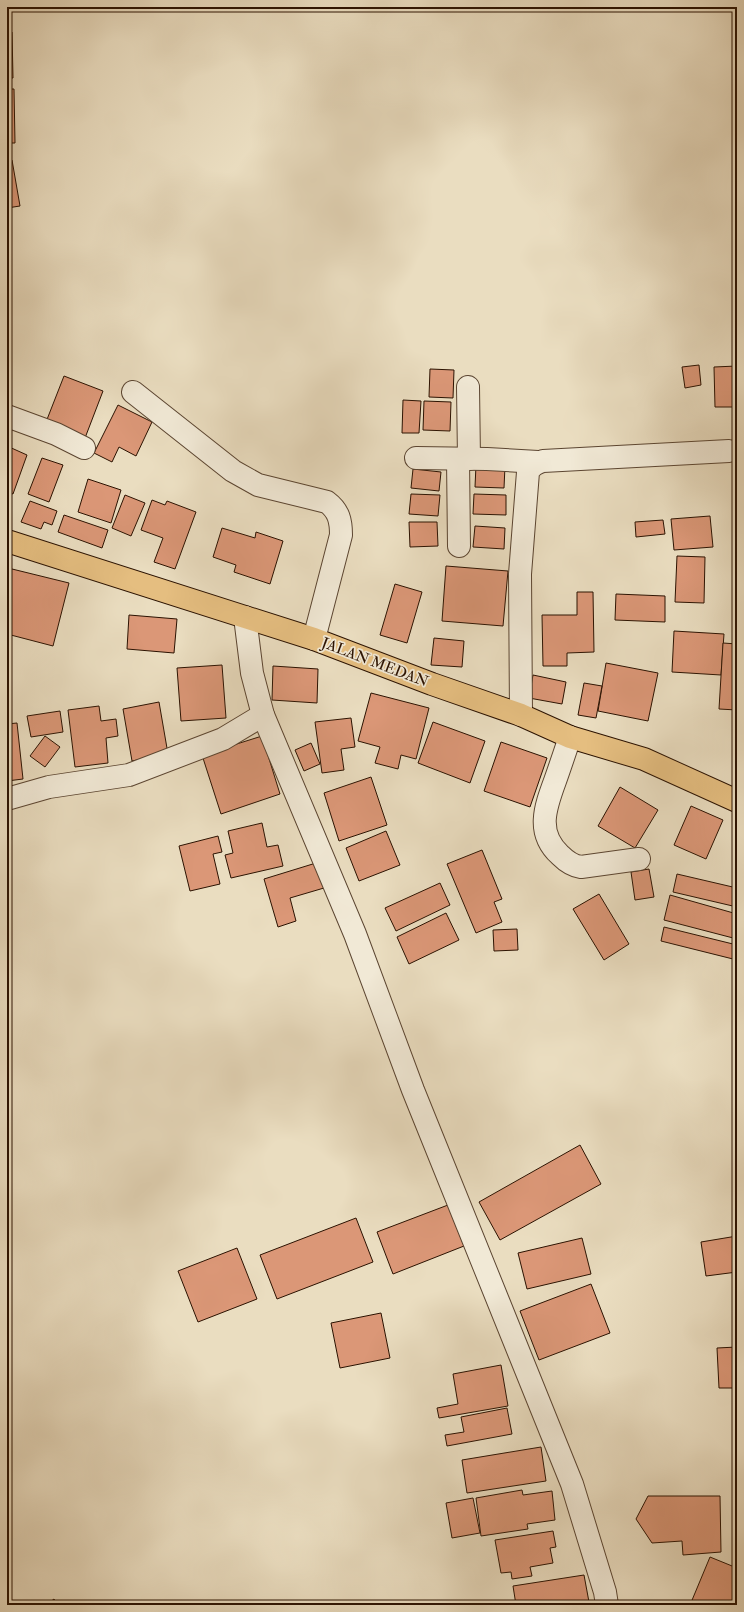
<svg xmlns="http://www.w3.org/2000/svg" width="744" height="1612" font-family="'IM FELL Double Pica',serif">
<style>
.building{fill:#db9777;stroke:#2b1201}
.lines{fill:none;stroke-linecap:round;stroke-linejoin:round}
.minor-casing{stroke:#5b4531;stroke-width:24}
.highway-casing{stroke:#2b1201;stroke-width:24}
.minor{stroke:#f1e9d6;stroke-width:22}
.highway{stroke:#e5be80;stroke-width:22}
.labels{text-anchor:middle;stroke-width:3.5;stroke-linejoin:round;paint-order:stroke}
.street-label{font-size:15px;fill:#2b1201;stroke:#f1e9d6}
</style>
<rect width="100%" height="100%" fill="#eaddc0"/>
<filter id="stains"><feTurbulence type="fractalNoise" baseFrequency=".005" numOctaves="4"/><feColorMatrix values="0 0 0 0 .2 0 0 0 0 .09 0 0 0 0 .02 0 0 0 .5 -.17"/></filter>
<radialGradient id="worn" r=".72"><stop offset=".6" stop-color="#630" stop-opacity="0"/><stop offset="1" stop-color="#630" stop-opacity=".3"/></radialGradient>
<g class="building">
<polygon points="7,32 12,32 13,78 7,78"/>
<polygon points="7,89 14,89 15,143 7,143"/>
<polygon points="12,160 20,206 7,208 7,161"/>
<polygon points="699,365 701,385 685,388 682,367"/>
<polygon points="737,366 737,407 715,407 714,367"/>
<polygon points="430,369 454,370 453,398 429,397"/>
<polygon points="64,376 103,391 85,438 46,422"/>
<polygon points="403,400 421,401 419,433 402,433"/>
<polygon points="424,401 451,402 450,431 423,430"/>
<polygon points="118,405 152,422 136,456 119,447 112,462 94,453"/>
<polygon points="7,446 27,455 13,494 7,492"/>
<polygon points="42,458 63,465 49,502 28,494"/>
<polygon points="476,465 505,466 504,488 475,487"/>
<polygon points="413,469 441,472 439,491 411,488"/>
<polygon points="88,479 121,490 111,523 78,512"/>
<polygon points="411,494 440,495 438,516 409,514"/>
<polygon points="474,494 506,495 506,515 473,514"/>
<polygon points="125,495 145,503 131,536 112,528"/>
<polygon points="152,500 165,505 167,501 196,512 175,569 154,562 163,538 141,530"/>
<polygon points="30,501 57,511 52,525 44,522 41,529 21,522"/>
<polygon points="64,515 108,530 102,548 58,532"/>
<polygon points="710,516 713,547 674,550 671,519"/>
<polygon points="663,520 665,534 636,537 635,522"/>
<polygon points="409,522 437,522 438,546 410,547"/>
<polygon points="475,526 505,528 504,549 473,547"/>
<polygon points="222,528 255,538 256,532 283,541 270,584 234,572 236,565 213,557"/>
<polygon points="677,556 705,557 704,603 675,602"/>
<polygon points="446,566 508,571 503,626 442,621"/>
<polygon points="8,568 69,583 53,646 7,634 7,573"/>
<polygon points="395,584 422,592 407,643 380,635"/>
<polygon points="577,592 593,592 594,652 567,653 567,666 543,666 542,615 577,615"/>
<polygon points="616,594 665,596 665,622 615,620"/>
<polygon points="129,615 177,619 174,653 127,649"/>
<polygon points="674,631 724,634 721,675 672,672"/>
<polygon points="434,638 464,641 462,667 431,665"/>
<polygon points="723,643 737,644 737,710 719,709"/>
<polygon points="606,663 658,673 648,721 598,711"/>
<polygon points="222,665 226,718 181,721 177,668"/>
<polygon points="273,666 318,669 317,703 272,700"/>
<polygon points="533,675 566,682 562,704 529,698"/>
<polygon points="584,683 602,686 596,718 578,715"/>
<polygon points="371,693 429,708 416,759 401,755 398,769 375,763 380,747 358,741"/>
<polygon points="159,702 168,754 132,761 123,709"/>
<polygon points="99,706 101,721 116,719 118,736 106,738 108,763 75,767 68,710"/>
<polygon points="60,711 63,732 31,737 27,716"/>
<polygon points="351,718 355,747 341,749 344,770 322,773 315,722"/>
<polygon points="433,722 485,741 470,783 418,763"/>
<polygon points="17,723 23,779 7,781 7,724"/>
<polygon points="45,736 60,747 45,767 30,756"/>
<polygon points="262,736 280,794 221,814 202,755"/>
<polygon points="501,742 547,758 530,807 484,791"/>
<polygon points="311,743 320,764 304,771 295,750"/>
<polygon points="371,777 387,825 339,841 324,793"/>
<polygon points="620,787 658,810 635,848 598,826"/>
<polygon points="691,806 723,820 706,859 674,845"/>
<polygon points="262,823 267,847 278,845 283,866 231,878 225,855 233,853 228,831"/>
<polygon points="386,831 400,865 359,881 346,848"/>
<polygon points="218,836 222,852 213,854 220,884 190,891 179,846"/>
<polygon points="482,850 502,899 494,902 502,922 476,933 447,864"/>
<polygon points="316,863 324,888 290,898 296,921 278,927 264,879"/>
<polygon points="649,869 654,897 635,900 631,872"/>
<polygon points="677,874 737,888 737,907 673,892"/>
<polygon points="440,883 450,905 396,931 385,908"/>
<polygon points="599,894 629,944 604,960 573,909"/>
<polygon points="670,895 737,914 737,939 664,920"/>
<polygon points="446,913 459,940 409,964 397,937"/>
<polygon points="664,927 737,945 737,960 661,941"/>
<polygon points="517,929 518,950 494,951 493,930"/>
<polygon points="580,1145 601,1184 500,1240 479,1202"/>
<polygon points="448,1205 464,1246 393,1274 377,1232"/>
<polygon points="356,1218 373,1262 277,1299 260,1255"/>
<polygon points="737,1236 737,1275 737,1272 706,1276 701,1242"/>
<polygon points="582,1238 591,1274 527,1289 518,1253"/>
<polygon points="237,1248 257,1299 198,1322 178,1271"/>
<polygon points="591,1284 610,1333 539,1360 520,1311"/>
<polygon points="381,1313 390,1358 340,1368 331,1323"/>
<polygon points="737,1347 737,1388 719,1388 717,1348"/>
<polygon points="501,1365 508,1406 439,1418 437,1408 458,1404 453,1374"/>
<polygon points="507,1408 512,1434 447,1446 445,1435 464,1432 461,1417"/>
<polygon points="541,1447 546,1481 467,1493 462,1460"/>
<polygon points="522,1490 523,1495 552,1491 555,1520 527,1524 528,1529 481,1536 476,1498"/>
<polygon points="648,1496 720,1496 721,1552 683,1555 682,1541 652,1543 636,1519"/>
<polygon points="473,1498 480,1533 452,1538 446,1503"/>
<polygon points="553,1531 556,1547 550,1548 553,1563 530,1567 532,1576 512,1579 511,1572 501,1573 495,1540"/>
<polygon points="710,1557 737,1568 737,1605 690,1605"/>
<polygon points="584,1575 589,1602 573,1605 516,1605 513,1586"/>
<polygon points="54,1599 58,1605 46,1605"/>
</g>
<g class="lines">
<g class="minor-casing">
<g id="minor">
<polyline points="468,387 469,459"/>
<path d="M133,392L233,471L258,485L327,502C339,511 341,521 341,535L314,639"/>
<polyline points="7,416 56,434 84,448"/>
<polyline points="416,458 487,459 538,462"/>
<polyline points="458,459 459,546"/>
<polyline points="245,617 252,673 263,715 355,934 413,1090 572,1484 605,1592 607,1605"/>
<path d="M521,715L520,574L528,472C531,466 536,463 543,461L729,451"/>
<path d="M570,737C565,752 560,767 555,781C545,808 536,833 560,855C566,861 573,866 581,867L639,859"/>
<polyline points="7,799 49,787 129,775 223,739 263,715"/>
</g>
</g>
<g class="highway-casing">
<polyline id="highway" points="7,541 314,639 432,684 521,715 570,737 644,759 737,801"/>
</g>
<use href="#minor" class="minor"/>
<use href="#highway" class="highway"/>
</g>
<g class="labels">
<g class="street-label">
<text transform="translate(375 662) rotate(21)" y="5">JALAN MEDAN</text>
</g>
</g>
<rect width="744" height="1612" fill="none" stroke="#eaddc0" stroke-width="24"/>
<rect x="8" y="8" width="728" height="1596" fill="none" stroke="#2b1201" stroke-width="2"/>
<rect x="12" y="12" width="720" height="1588" fill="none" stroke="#2b1201"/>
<rect width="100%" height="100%" filter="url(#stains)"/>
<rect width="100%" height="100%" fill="url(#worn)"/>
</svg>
